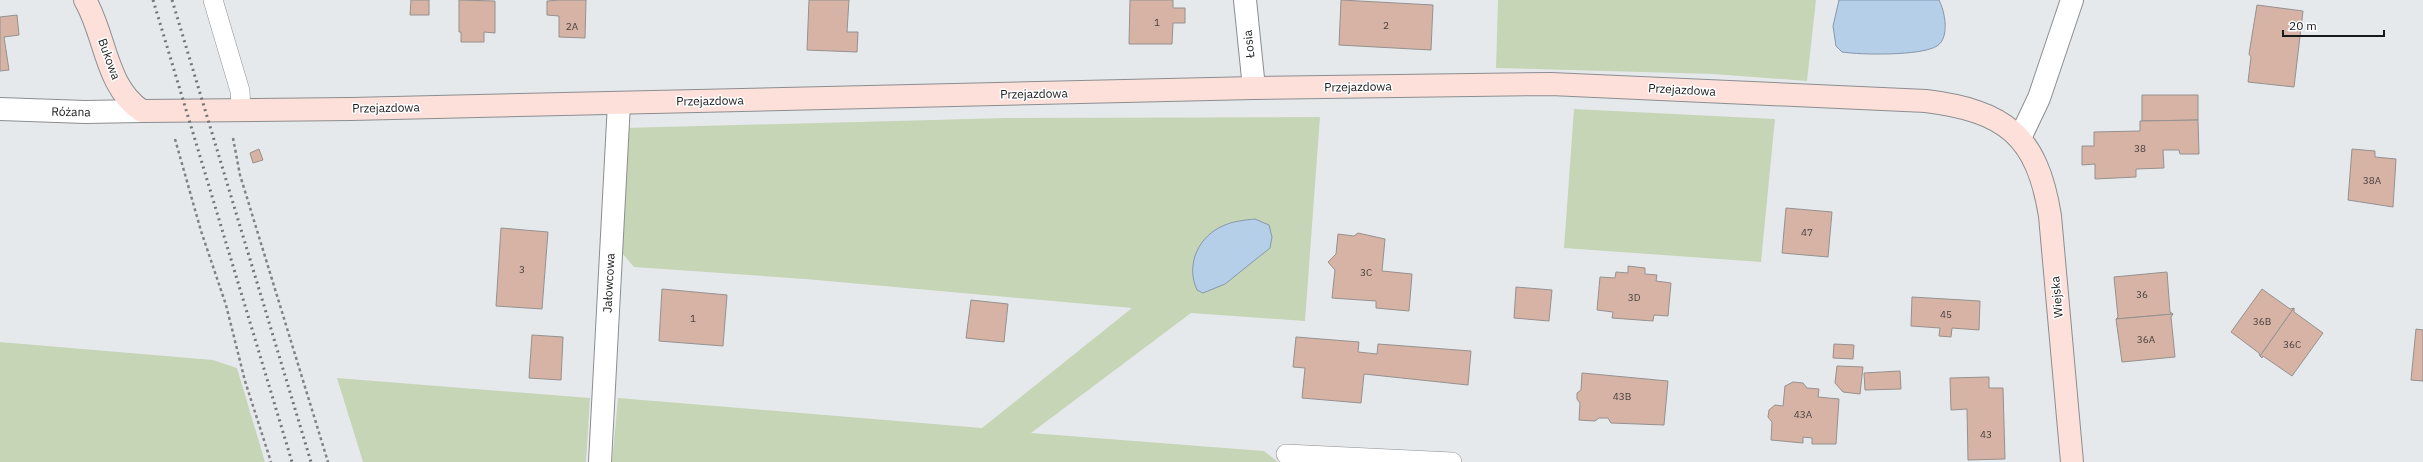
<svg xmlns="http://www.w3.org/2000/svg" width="2423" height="462" font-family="'IBM Plex Sans',sans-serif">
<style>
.green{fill:#c7d5b7}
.water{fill:#b5cfe9;stroke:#8698ab}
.building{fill:#d7b3a5;stroke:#94918f}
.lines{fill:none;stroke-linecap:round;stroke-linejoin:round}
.lane-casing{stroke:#8b8e90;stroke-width:20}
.street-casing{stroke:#8b8e90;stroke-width:24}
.secondary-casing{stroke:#8b8e90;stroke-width:24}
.path{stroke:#808284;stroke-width:2.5;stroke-dasharray:3 3;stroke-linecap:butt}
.lane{stroke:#fff;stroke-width:19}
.street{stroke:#fff;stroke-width:22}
.secondary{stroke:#fee0da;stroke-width:22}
.rail{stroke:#727476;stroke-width:3;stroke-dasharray:2 4;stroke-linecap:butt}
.labels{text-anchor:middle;stroke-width:3;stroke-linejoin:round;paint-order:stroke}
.number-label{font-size:10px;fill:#48403d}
.street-label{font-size:12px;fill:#18191a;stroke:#fff}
</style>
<rect width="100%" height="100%" fill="#e6e9ec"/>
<g class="green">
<polygon points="1498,0 1816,0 1807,81 1713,74 1496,68"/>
<polygon points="1574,109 1775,119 1761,262 1564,248"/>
<polygon points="1320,117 1305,321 1191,313 1031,433 1264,451 1278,462 612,462 618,398 982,428 1132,308 805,279 634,267 622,253 623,128 1007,118"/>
<polygon points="0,342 213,360 237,368 265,462 0,462"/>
<polygon points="337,378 590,398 586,462 363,462"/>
</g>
<g class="water">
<path d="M1839,0H1939C1945,11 1950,38 1937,46C1921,56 1861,55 1842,52L1836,46L1833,26Z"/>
<path d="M1255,219L1269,225L1272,237L1270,248L1225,284L1203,293L1197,290C1185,264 1199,235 1225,225C1234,221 1246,220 1255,219Z"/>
</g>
<g class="building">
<polygon points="411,0 429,0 429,15 410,15"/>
<polygon points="459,0 495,1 495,33 484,32 484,42 461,42 461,32 459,32"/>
<polygon points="560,0 586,0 585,38 559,37 559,16 547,15 547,1"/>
<polygon points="809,0 849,0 847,32 858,32 857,52 807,50"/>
<polygon points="1130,0 1173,0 1173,8 1185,8 1185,23 1173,23 1172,44 1129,44"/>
<polygon points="1341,0 1433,5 1431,50 1339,45"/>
<polygon points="2257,5 2303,11 2294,87 2248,82 2251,57 2249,54"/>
<polygon points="17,15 19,35 4,37 9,70 0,71 0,17"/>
<polygon points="2142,95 2198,95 2198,120 2142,121"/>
<polygon points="2198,120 2199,154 2180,154 2179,150 2163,150 2164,168 2136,169 2136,177 2095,179 2095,164 2082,165 2082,146 2094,146 2094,132 2140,131 2140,121"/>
<polygon points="259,149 263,160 253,163 250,153"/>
<polygon points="2352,149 2375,151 2375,157 2396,159 2393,207 2348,200"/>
<polygon points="1786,208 1832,212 1828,257 1782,253"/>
<polygon points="501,228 548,232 542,309 496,306"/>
<polygon points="1358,233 1385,239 1382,271 1412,274 1409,311 1376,308 1376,301 1332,298 1335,270 1328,262 1336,254 1338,234 1354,236"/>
<polygon points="1628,266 1645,268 1645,274 1657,275 1656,281 1671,283 1668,316 1654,315 1653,321 1612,318 1613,312 1597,310 1600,277 1615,278 1616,272 1628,273"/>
<polygon points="2167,272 2170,312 2173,314 2116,319 2118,317 2114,277"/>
<polygon points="1516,287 1552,290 1549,321 1514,318"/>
<polygon points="662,289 727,295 723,346 659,341"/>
<polygon points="2262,289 2290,309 2294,308 2260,356 2259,353 2231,332"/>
<polygon points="1912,297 1980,301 1979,330 1952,328 1951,337 1939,336 1940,328 1911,326"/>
<polygon points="971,300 1008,304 1004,342 966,338"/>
<polygon points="2294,308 2294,312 2323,333 2292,376 2263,356 2262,358 2260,356"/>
<polygon points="2173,314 2171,317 2175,357 2122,362 2116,319"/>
<polygon points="2416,329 2423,330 2423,381 2411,380"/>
<polygon points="532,335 563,337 561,380 529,378"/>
<polygon points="1296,337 1359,342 1358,352 1377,354 1378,344 1471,351 1468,385 1364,374 1361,403 1302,398 1305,368 1293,367"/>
<polygon points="1834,344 1854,345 1853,359 1833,358"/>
<polygon points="1837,366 1863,367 1860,394 1843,392 1835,383"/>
<polygon points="1900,371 1901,389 1865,390 1864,373"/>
<polygon points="1582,373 1668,381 1664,425 1611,423 1608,418 1599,418 1595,421 1579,420 1580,403 1577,399 1577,393 1581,390"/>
<polygon points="1989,377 1989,388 2003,388 2005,459 1968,460 1967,409 1951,410 1950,378"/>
<polygon points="1793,382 1803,383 1807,388 1819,389 1818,397 1839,399 1836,444 1812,444 1812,438 1803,437 1803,443 1771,440 1772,422 1768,417 1769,410 1775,405 1783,406 1785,386"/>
</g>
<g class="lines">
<g class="lane-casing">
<g id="lane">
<polyline points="213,0 240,91 241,110"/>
<polyline points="1286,454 1452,462"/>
</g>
</g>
<g class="street-casing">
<g id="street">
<polyline points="1245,0 1254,88"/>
<polyline points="0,109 85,112 142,111"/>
<polyline points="2020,138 2039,98 2072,0"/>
<polyline points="600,462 619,103"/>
</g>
</g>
<g class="secondary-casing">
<path id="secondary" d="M85,0C106,36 105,86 142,111L351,109L1254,88L1551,84L1926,101C2005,111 2037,135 2050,216L2072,462"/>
</g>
<g class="path">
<polyline points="233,138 240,175 328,462"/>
<polyline points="175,139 201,231 226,305 245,381 271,462"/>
</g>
<use href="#lane" class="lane"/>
<use href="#street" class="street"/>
<use href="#secondary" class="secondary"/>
<g class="rail">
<polyline points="153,0 292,462"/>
<polyline points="172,0 311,462"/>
</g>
</g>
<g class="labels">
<g class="number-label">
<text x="1157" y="26">1</text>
<text x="1386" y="29">2</text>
<text x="572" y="30">2A</text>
<text x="2140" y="152">38</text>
<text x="2372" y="184">38A</text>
<text x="1807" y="236">47</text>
<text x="522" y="273">3</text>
<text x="1366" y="276">3C</text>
<text x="2142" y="298">36</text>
<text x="1634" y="301">3D</text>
<text x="1946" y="318">45</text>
<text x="693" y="322">1</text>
<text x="2262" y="325">36B</text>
<text x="2146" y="343">36A</text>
<text x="2292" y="348">36C</text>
<text x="1622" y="400">43B</text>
<text x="1803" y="418">43A</text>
<text x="1986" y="438">43</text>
</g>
<g class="street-label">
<text transform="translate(1249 44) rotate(-96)" y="4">Łosia</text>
<text transform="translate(109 59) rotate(70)" y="4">Bukowa</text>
<text transform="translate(1358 87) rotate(-1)" y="4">Przejazdowa</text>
<text transform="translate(1682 90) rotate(3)" y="4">Przejazdowa</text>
<text transform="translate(1034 94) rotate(-1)" y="4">Przejazdowa</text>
<text transform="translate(710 101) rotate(-1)" y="4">Przejazdowa</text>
<text transform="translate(386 108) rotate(-1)" y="4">Przejazdowa</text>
<text transform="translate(71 112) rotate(1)" y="4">Różana</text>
<text transform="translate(609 283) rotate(-87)" y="4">Jałowcowa</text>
<text transform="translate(2057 297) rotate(-95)" y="4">Wiejska</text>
</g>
</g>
<path d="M2283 30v6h101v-6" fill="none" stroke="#18191a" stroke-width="2"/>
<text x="2289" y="30" font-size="12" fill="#18191a" stroke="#ffffff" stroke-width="3" paint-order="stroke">20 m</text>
</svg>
